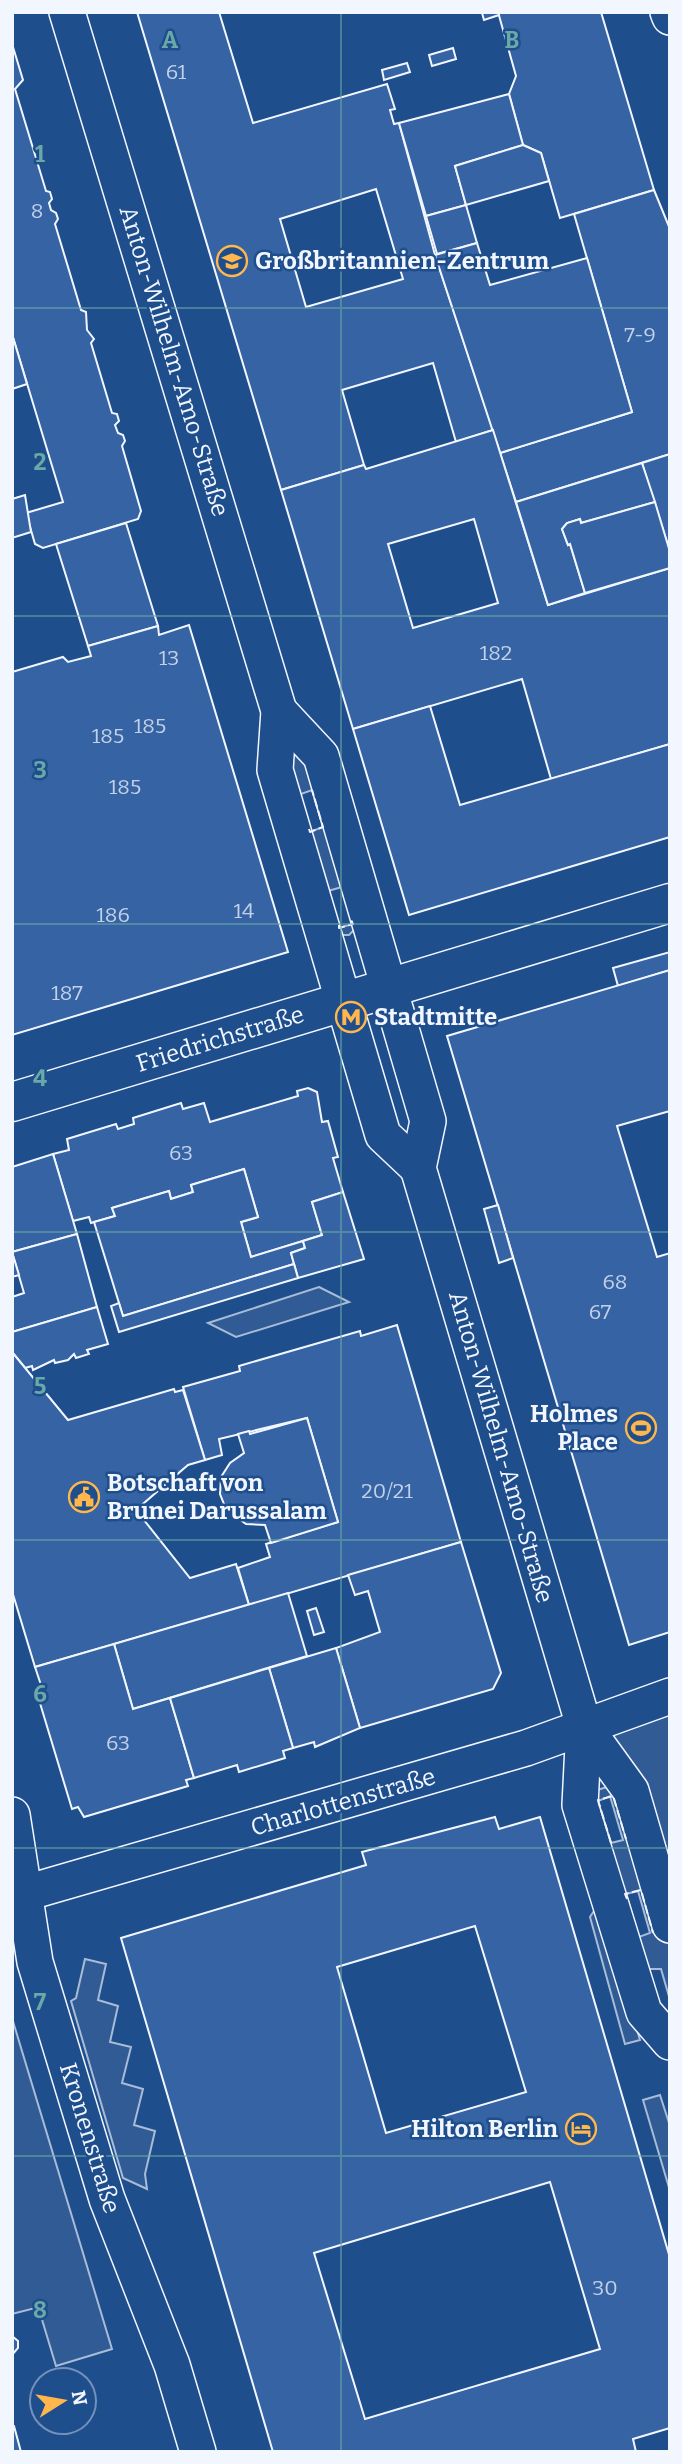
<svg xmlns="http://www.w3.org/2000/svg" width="682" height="2464" font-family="Bitter,serif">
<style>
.parking{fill:#305b95;stroke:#a8bbd7;stroke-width:2;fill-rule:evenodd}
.building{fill:#3563a3;stroke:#f2f6ff;stroke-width:2;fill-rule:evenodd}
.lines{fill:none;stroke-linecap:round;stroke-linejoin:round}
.minor-casing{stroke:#f2f6ff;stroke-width:38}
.tertiary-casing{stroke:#f2f6ff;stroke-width:41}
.minor{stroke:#1f4e8c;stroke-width:35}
.tertiary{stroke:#1f4e8c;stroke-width:38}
.fence{stroke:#f2f6ff;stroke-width:2;stroke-dasharray:9 3.5;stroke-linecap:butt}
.grid{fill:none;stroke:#6aa9a8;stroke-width:2;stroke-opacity:0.55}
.labels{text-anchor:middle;stroke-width:5;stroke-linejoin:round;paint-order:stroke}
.number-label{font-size:21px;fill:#c3d1e8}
.poi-label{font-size:24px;font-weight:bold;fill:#f2f6ff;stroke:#1f4e8c;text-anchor:start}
.street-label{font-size:24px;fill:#f2f6ff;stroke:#1f4e8c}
.grid-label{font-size:23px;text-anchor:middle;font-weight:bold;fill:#6aa9a8;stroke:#1f4e8c;stroke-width:5;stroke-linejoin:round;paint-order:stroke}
</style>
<rect width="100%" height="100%" fill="#1f4e8c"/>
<g class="parking">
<path d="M296,753L306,760L357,921L355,929L349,935H342L335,928L286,766L289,756ZM312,790L323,827L310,832L298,795ZM342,887L352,924L339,928L328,891Z"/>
<polygon points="319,1287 349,1302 236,1337 208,1323"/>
<path d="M670,1712V2000L661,1969H646L595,1802L597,1790L607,1787L593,1735ZM610,1796L623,1840L611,1843L598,1801ZM638,1891L650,1933L639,1937L626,1894Z"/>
<polygon points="596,1908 611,1943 640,2040 625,2044 590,1917"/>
<polygon points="85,1959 106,1964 98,2000 118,2006 110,2042 131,2047 122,2083 143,2089 134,2125 155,2131 145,2174 147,2189 123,2178 71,2001 76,1998"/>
<polygon points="12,2018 112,2349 56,2366 40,2313 35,2308 12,2314"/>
<polygon points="660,2095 670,2126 670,2191 643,2100"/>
</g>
<g class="building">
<path d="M137,12H219L253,123L387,84L395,109L390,110L394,124L399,123L435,255L493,430L456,442L433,363L342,390L364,465L281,490ZM376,189L403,279L306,307L280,219Z"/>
<polygon points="498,12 601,12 654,190 560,218 541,153 523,145 509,94 516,76"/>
<polygon points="498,12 499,15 484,20 482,13"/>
<polygon points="13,47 23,80 15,89 46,191 50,192 52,199 49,203 51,210 56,213 58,219 55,224 81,310 86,312 87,330 94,339 91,343 112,413 117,414 119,421 115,425 118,433 123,435 125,441 122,446 141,511 138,519 43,548 35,544 26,513 63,502 12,334"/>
<polygon points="453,48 456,59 432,66 429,55"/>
<polygon points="407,63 410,72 384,80 382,70"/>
<polygon points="509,94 523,145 455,166 466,205 426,216 399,123"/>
<polygon points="523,145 541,153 549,181 466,205 455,166"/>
<polygon points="654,190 670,229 670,454 516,502 500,453 632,412 574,214"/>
<polygon points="466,205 477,243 437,254 426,216"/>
<polygon points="477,243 490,285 587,258 632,412 500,453 435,255"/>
<polygon points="12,334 27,384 12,389"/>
<path d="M493,430L548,605L670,568V744L551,779L522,679L353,729L281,490L364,465L366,469ZM474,519L498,603L413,628L388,544Z"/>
<polygon points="670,454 670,552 642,463"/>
<polygon points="642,463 655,502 581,523 580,519 567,523 562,529 568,545 570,544 585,593 548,605 516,502"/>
<polygon points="25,495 31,532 12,538 12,499"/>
<polygon points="655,502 670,552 670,568 585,593 570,544 568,545 562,529 567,523 580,519 581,523"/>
<polygon points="126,523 158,626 88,646 56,544"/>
<polygon points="189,625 288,952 12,1035 12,672 63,657 68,662 91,656 88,646 158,626 159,635"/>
<polygon points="430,706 460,805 670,744 670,837 409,915 353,729"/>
<polygon points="670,952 670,970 618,986 613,968"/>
<polygon points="670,970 670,1111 617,1126 657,1257 670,1253 670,1632 629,1645 447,1036"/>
<polygon points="308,1088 317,1092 322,1122 328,1121 338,1157 333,1158 343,1192 312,1202 322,1235 251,1257 241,1222 258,1217 244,1169 191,1185 193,1192 171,1199 169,1191 112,1208 115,1216 91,1223 89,1217 73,1221 53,1154 69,1150 67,1139 116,1124 118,1129 134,1124 133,1118 181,1103 183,1109 204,1103 210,1122 298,1096 297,1091"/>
<polygon points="53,1154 77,1234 12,1252 12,1167"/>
<polygon points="244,1169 258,1217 241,1222 251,1257 303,1241 305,1248 291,1253 294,1264 123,1316 94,1222 115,1216 112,1208 169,1191 171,1199 193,1192 191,1185"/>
<polygon points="343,1192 364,1259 298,1278 291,1253 305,1248 303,1241 322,1235 312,1202"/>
<polygon points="498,1205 513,1258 499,1263 484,1209"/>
<polygon points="77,1234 97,1307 12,1332 12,1297 24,1293 12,1252"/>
<polygon points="12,1252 19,1275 12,1277"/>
<polygon points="294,1264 298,1278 119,1332 111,1306 119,1303 123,1316"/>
<polygon points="97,1307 108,1344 87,1350 89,1354 76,1358 74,1354 68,1360 55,1363 54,1360 33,1370 32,1366 25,1368 12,1352 12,1332"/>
<polygon points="397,1325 461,1542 249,1605 238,1568 270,1557 266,1544 338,1522 307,1418 219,1439 222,1455 205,1460 183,1387 240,1371 239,1366 360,1331 361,1336"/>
<polygon points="12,1352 68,1420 174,1389 175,1392 183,1390 205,1460 188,1465 136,1510 190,1578 236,1564 249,1605 35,1667 12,1591"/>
<polygon points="307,1418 338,1522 271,1543 265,1525 246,1524 226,1509 220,1494 221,1477 230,1463 244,1453 238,1434 249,1431 250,1434"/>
<polygon points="461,1542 501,1673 493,1689 360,1728 336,1648 380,1632 368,1591 355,1595 348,1575"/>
<polygon points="288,1593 307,1656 133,1709 114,1644"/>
<polygon points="316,1608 324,1632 314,1635 307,1611"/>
<polygon points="114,1644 133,1709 170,1698 194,1778 186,1780 188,1786 84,1817 78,1807 72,1809 36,1690 42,1688 35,1667"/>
<polygon points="336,1648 360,1728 315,1747 314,1742 293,1748 269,1668"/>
<polygon points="269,1668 293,1748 283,1751 285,1758 239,1772 237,1765 194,1778 170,1698"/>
<path d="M495,1817L499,1829L540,1817L670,2258V2428L633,2439L636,2452H273L121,1938L366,1865L362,1852ZM475,1926L526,2092L386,2133L337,1967ZM550,2182L600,2349L365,2419L314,2253Z"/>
<polygon points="12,2336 18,2341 18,2348 12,2355"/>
<polygon points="12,2426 14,2426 21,2452 12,2452"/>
</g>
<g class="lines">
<g class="minor-casing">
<g id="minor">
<polyline points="67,12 279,711 275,770 383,1135 418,1168"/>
<polyline points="668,12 670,17"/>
<polyline points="279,711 321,756 428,1121 418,1168 421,1178 584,1726 580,1805 644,2012 670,2042"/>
<polyline points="584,1726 631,1791 670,1925"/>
<polyline points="12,1815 35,1962 107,2199 172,2365 198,2452"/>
<polyline points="12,1897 526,1748 670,1696"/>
</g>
</g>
<g class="tertiary-casing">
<polyline id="tertiary" points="12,1102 670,903"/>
</g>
<use href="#minor" class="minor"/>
<use href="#tertiary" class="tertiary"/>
<g class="fence">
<polyline points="309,829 310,832 323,827 312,790"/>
<polyline points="339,925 339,928 353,924 351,920"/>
<polyline points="611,1843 598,1800 613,1796 626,1839"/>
<polyline points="627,1899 625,1894 641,1890 653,1933"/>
</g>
</g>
<path class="grid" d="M341,12V2452M12,308H670M12,616H670M12,924H670M12,1232H670M12,1540H670M12,1848H670M12,2156H670"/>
<defs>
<g id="university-ring" transform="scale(1.575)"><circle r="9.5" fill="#1f4e8c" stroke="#ffb74d" stroke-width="1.5"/><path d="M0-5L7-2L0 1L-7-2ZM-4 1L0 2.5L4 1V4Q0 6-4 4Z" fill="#ffb74d"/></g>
<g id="metro-ring" transform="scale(1.575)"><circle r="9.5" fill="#1f4e8c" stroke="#ffb74d" stroke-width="1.5"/><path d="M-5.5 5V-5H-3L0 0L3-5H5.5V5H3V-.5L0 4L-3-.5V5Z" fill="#ffb74d"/></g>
<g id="stadium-ring" transform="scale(1.575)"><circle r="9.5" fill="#1f4e8c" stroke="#ffb74d" stroke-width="1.5"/><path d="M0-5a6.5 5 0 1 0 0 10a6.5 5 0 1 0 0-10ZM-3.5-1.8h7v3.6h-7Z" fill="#ffb74d"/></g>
<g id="civic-ring" transform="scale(1.575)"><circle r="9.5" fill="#1f4e8c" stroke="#ffb74d" stroke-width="1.5"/><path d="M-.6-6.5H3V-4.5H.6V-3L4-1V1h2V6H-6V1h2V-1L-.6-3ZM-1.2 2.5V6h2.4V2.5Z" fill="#ffb74d"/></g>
<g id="hotel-ring" transform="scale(1.575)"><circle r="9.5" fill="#1f4e8c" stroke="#ffb74d" stroke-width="1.5"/><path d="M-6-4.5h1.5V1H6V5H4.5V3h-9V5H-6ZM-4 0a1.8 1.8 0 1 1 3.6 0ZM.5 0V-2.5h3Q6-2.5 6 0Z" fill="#ffb74d"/></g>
</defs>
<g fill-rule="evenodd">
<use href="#university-ring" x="232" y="261"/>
<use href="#metro-ring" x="351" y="1017"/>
<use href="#stadium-ring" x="641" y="1428"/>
<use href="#civic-ring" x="84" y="1497"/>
<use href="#hotel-ring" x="581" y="2129"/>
</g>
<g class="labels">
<g class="number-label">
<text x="176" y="79">61</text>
<text x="37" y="218">8</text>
<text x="640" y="342">7-9</text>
<text x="496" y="660">182</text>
<text x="169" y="665">13</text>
<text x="150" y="733">185</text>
<text x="108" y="743">185</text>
<text x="125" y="794">185</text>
<text x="244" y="918">14</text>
<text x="113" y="922">186</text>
<text x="67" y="1000">187</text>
<text x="181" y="1160">63</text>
<text x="615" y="1289">68</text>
<text x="600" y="1319">67</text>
<text x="387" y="1498">20/21</text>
<text x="118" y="1750">63</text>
<text x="605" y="2295">30</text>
</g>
<g class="poi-label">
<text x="255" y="269">Großbritannien-Zentrum</text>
<text x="374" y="1025">Stadtmitte</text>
<text x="618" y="1422" text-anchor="end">Holmes<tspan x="618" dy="28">Place</tspan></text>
<text x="107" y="1491">Botschaft von<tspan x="107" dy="28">Brunei Darussalam</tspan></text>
<text x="558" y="2137" text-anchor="end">Hilton Berlin</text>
</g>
<g class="street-label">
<text transform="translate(174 361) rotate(73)" y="8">Anton-Wilhelm-Amo-Straße</text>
<text transform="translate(220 1039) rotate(-17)" y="8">Friedrichstraße</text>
<text transform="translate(501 1447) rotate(74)" y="8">Anton-Wilhelm-Amo-Straße</text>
<text transform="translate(343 1802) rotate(-16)" y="8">Charlottenstraße</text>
<text transform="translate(90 2138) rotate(73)" y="8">Kronenstraße</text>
</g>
</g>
<g class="grid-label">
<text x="170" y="48">A</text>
<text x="512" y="48">B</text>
<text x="40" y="162">1</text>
<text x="40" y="470">2</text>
<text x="40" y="778">3</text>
<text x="40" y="1086">4</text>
<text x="40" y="1394">5</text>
<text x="40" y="1702">6</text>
<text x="40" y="2010">7</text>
<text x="40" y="2318">8</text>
</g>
<rect width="682" height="2464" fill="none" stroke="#f2f6ff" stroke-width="28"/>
<g transform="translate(63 2401) rotate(79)"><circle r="33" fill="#1f4e8c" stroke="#7391ba" stroke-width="2"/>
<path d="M0-5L12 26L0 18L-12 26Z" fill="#ffb74d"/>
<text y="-10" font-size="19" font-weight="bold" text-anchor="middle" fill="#f2f6ff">N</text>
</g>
</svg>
